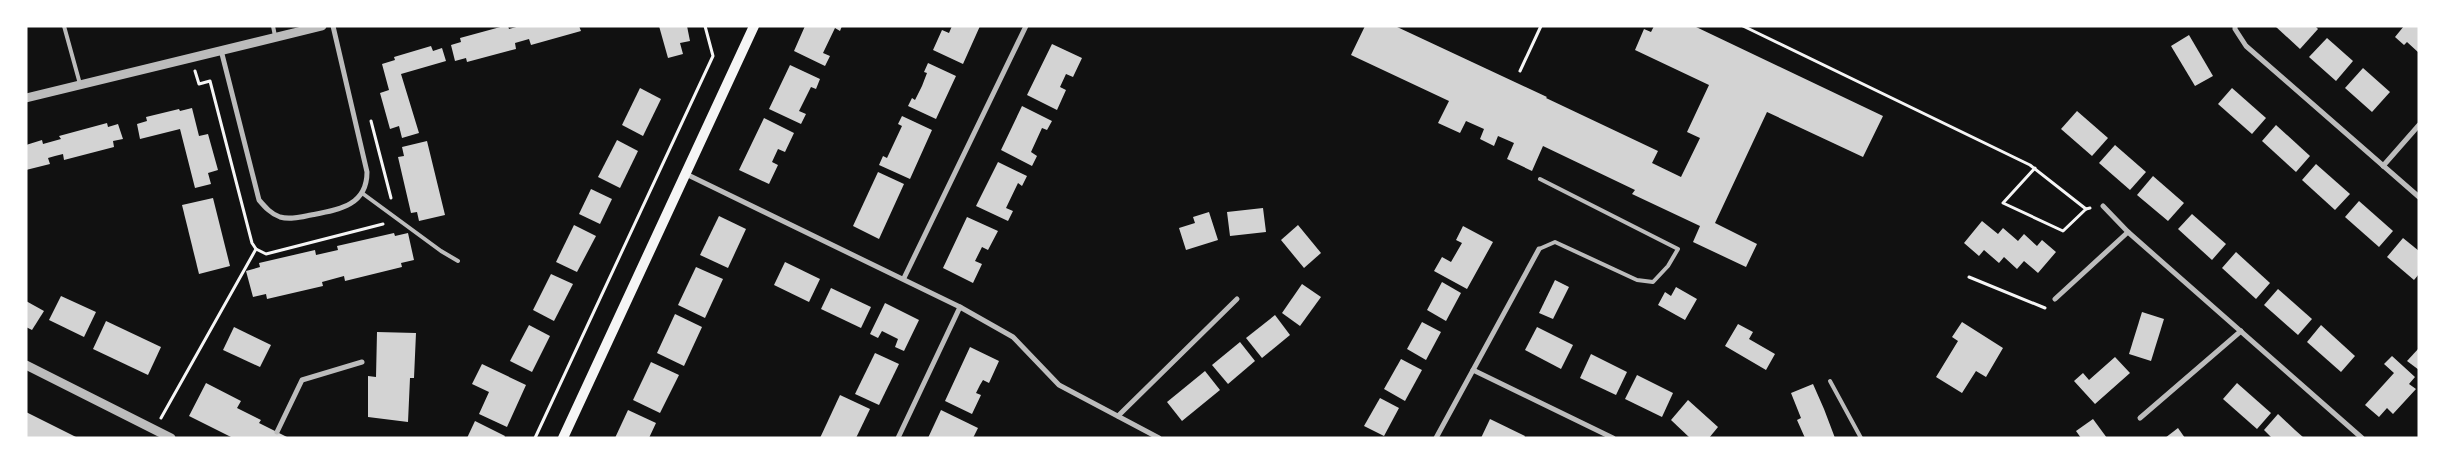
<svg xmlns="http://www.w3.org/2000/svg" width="2445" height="464" font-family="'Titillium Web',sans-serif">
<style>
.building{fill:#d3d3d3}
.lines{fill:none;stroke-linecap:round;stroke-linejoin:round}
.path{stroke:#f5f5f5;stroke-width:3}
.service{stroke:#bcbcbc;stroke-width:4}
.minor{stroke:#bcbcbc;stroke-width:5}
.tertiary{stroke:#bcbcbc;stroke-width:9}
.secondary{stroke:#f5f5f5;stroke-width:10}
</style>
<rect width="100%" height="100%" fill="#111"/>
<g class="building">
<polygon points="504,26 508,26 509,29 520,26 579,26 581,31 531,45 529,39 515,43 516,49 467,62 466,58 455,61 451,45 461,42 460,38"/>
<polygon points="659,26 687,26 690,41 680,43 683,54 668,58"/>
<polygon points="805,26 842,26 840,31 835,28 823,53 830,56 825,66 794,51"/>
<polygon points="952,26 980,26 963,64 933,50 942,30 949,33"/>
<polygon points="1365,26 1395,26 1547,97 1546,98 1658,151 1652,163 1681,177 1700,138 1687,132 1709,85 1635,50 1644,29 1651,32 1654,26 1694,26 1883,116 1863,157 1767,112 1715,223 1757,244 1746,267 1693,242 1700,226 1632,194 1635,190 1543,146 1532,171 1507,159 1514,143 1498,136 1494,146 1480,139 1484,129 1466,121 1460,133 1438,123 1449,101 1351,55"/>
<polygon points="2275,26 2315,26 2318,29 2300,49"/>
<polygon points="2404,26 2419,27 2419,53 2407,42 2404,45 2395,37"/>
<polygon points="2189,35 2213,76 2195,86 2171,46"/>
<polygon points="2327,38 2353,61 2336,81 2309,57"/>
<polygon points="1052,44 1082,58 1073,77 1066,74 1060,87 1066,90 1057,110 1027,95"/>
<polygon points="431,46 433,51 442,48 446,61 401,74 419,133 402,138 399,126 390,129 380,93 389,90 382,64 395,60 394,57"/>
<polygon points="928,63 956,76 936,119 908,106 912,98 915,100 922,86 927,73 924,72"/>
<polygon points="790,65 820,79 816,89 811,87 799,111 806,114 801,124 769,109"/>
<polygon points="2363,68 2390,92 2372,112 2345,88"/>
<polygon points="640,88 661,99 643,136 622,125"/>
<polygon points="2232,88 2266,118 2252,134 2218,104"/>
<polygon points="1022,106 1052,121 1047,130 1042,128 1031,152 1037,156 1032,166 1001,150"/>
<polygon points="192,108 199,136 208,134 218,170 208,173 211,184 195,188 180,129 140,139 137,124 147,121 146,117 179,109 180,111"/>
<polygon points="2077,111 2108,138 2092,156 2061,129"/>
<polygon points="902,116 932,130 910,179 879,165 883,156 887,158 902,126 898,124"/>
<polygon points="764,118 794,133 785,152 778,149 772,162 778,165 769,184 739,170"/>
<polygon points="107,123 108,127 118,124 123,139 113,141 114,147 64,160 63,154 55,156 48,158 50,164 26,170 26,145 42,140 43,144 61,139 59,136"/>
<polygon points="2276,125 2310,156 2296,172 2262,141"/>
<polygon points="617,140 638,151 620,188 598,177"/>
<polygon points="427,141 445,215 419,221 417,212 411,213 398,157 404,156 402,147"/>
<polygon points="2115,145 2146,172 2130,190 2099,163"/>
<polygon points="998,162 1027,176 1022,186 1018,183 1006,208 1013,211 1008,221 976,206"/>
<polygon points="2316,164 2350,194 2335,210 2302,180"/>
<polygon points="878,172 904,184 879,239 853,226"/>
<polygon points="2153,176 2184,203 2168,221 2137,195"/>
<polygon points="591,189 612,199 600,224 579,214"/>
<polygon points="213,198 230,266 199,274 182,205"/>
<polygon points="2359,201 2393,231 2379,247 2345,217"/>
<polygon points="1263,208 1266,232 1230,236 1227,212"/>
<polygon points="1209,212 1218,240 1186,250 1179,228 1195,223 1193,217"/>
<polygon points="2192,214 2226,244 2212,260 2178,229"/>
<polygon points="719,216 746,229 728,268 700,255"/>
<polygon points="967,217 998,231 988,250 982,247 975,261 982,264 973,283 943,268"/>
<polygon points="1982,221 1998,234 2003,228 2018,241 2024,234 2037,246 2042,240 2056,252 2038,273 2024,261 2017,269 2004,257 1999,263 1984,250 1979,256 1964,243"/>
<polygon points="574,225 596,236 577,272 556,262"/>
<polygon points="1298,225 1321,253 1304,268 1281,240"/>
<polygon points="1463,226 1493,242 1467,289 1434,271 1442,257 1451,262 1462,243 1456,240"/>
<polygon points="394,233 395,236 408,233 414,260 401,263 402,267 345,281 344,276 322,282 323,286 267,299 266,294 253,297 246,271 260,267 259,263 315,250 316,255 338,250 337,246"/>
<polygon points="2403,238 2419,251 2419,274 2414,280 2387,257"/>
<polygon points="2236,252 2270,283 2256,299 2222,268"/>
<polygon points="785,262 820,279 809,302 774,285"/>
<polygon points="696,267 723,279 705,318 678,305"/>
<polygon points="551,274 573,284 554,321 533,310"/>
<polygon points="1555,280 1569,287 1553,319 1539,313"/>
<polygon points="1442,282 1461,293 1446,321 1427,310"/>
<polygon points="1302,284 1321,297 1300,326 1282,313"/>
<polygon points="1676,287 1697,299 1685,320 1658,305 1665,292 1671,296"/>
<polygon points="831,288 871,307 861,328 821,309"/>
<polygon points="2278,289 2312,319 2298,335 2264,305"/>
<polygon points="61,296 96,312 84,337 49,320"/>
<polygon points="26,301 44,311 32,330 26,327"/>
<polygon points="885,303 919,320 904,351 895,347 898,339 882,331 878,338 870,334"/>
<polygon points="2142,312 2164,319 2151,361 2129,354"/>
<polygon points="675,314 702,327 684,366 657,353"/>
<polygon points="1275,315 1290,335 1262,358 1246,338"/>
<polygon points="106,321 161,347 148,375 93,349"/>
<polygon points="1422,322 1441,332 1426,360 1407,349"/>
<polygon points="1962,322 2003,348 1986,377 1976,371 1962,393 1936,377 1958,341 1952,337"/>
<polygon points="1738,324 1753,332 1749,339 1775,354 1766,370 1725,346"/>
<polygon points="529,325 550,336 532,372 510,361"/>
<polygon points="2321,325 2355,356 2341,372 2307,342"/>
<polygon points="234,327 271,345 260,367 223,350"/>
<polygon points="1537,327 1573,345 1561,369 1525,350"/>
<polygon points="377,332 416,333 414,378 410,378 408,422 368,417 368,376 376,377"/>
<polygon points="1240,342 1255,361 1228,384 1212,365"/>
<polygon points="970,347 999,361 989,383 983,380 980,385 976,393 981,395 972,414 945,401"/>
<polygon points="2419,348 2419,370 2407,361"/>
<polygon points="875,353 899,364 879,405 855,394"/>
<polygon points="1591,354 1627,372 1616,395 1580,378"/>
<polygon points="2392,356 2415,377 2409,384 2416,389 2393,414 2387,408 2379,417 2365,405 2394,373 2384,364"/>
<polygon points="2115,357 2130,373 2095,404 2074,381 2083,373 2089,380"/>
<polygon points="1401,359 1422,370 1405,401 1384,389"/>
<polygon points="651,362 679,375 660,413 633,400"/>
<polygon points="482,364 526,385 507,427 479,414 489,392 472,384"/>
<polygon points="1205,371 1220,390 1182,421 1167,402"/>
<polygon points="1637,375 1673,393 1662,417 1625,399"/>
<polygon points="206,383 241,401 237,408 261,420 259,423 289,438 233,438 189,416"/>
<polygon points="2237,383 2271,413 2257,429 2223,399"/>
<polygon points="1813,384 1824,409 1835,438 1805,438 1797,420 1801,418 1791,393"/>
<polygon points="840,395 870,409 856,438 820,438"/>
<polygon points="1380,398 1399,408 1384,436 1364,426"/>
<polygon points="1688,400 1718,427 1709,438 1690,438 1671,420"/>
<polygon points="628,410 656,423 649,438 615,438"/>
<polygon points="941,410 978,428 973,438 928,438"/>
<polygon points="26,412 78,438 26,438"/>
<polygon points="2278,414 2295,430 2304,438 2272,438 2264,430"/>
<polygon points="1490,419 1525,436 1524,438 1481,438"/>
<polygon points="2093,419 2107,438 2081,438 2076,431"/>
<polygon points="475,421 505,436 504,438 467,438"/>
<polygon points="2178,428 2185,438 2165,438"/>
</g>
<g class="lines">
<g class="path">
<polyline points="1743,26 2030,165 2086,209 2090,208"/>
<polyline points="1520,71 1541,26"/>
<polyline points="371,121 391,198"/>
<polyline points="2035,168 2003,203 2063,231 2086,209"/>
<polyline points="256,249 266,254 383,224"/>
<polyline points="1969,277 2045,308"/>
<polyline points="161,418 256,249 252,243 210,81 199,84 195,71"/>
<polyline points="535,438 713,56 705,26"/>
</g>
<g class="service">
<polyline points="64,26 80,84"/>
<polyline points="273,26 275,36"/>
<polyline points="362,193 441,251 458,261"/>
<polyline points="1539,249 1555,242 1637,280 1653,282 1668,266 1678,249 1540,179"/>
<polyline points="1830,381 1861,438"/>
</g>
<g class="minor">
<polyline points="2235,26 2235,29 2246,46 2419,197"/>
<path d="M221,50L259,200C265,207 271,214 280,217C290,220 301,217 311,215C338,210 367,206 367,172L333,26"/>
<polyline points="2383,166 2419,125"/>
<polyline points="686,174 960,307 1013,337 1059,385 1159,438"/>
<polyline points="2103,206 2128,232 2362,438"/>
<polyline points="904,278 1026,26"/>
<polyline points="2055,299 2128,232"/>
<polyline points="1473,370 1613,438"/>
<polyline points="1118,416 1237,299"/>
<polyline points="2140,418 2241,331"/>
<polyline points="277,432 302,380 362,362"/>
<polyline points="898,438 960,307"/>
<polyline points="1436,438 1539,249"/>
</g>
<g class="tertiary">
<polyline points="26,98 322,26"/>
<polyline points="26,365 171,438"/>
</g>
<polyline class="secondary" points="563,438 754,26"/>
</g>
<rect width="2445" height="464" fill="none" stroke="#ffffff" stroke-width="55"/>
</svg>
